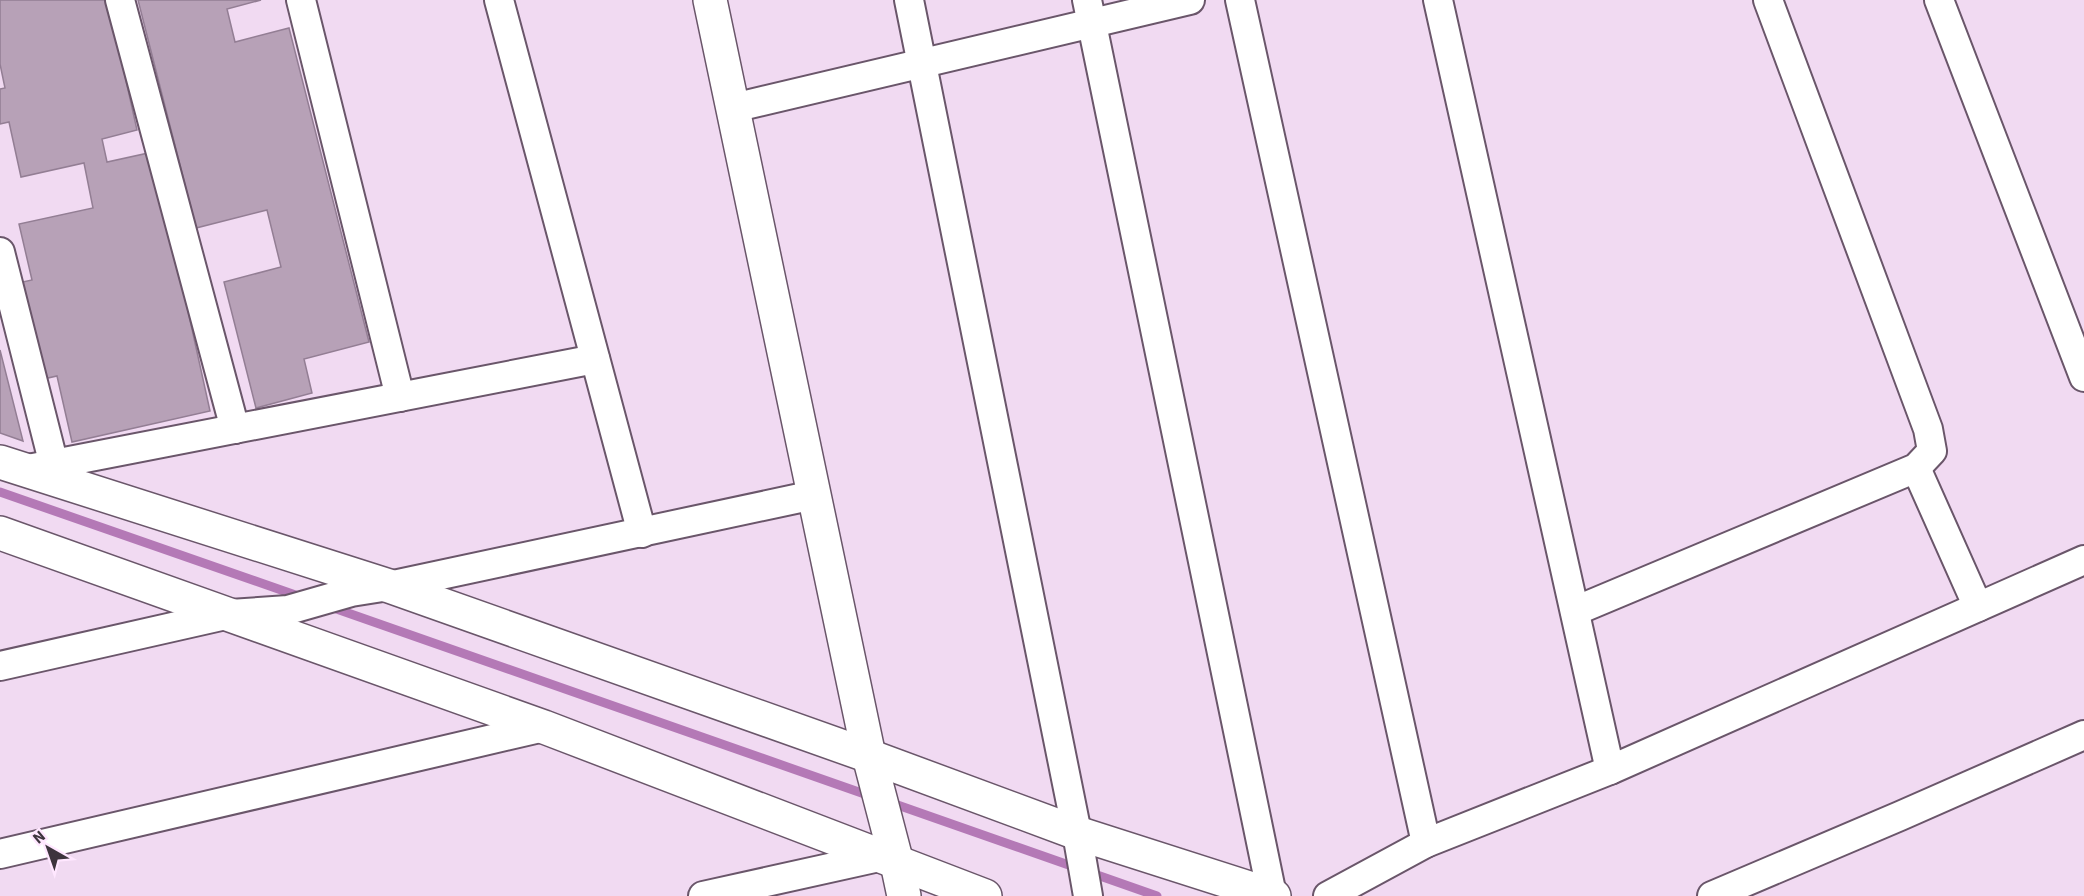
<svg xmlns="http://www.w3.org/2000/svg" width="2084" height="896" font-family="'Source Sans 3',sans-serif">
<style>
.lines{fill:none;stroke-linecap:round;stroke-linejoin:round}
.stream{stroke:#b479b6;stroke-width:9}
.building{fill:#b7a1b7;stroke:#937e94;stroke-width:1.5}
.minor-casing{stroke:#6a566a;stroke-width:32}
.tertiary-casing{stroke:#6a566a;stroke-width:36}
.minor{stroke:#fff;stroke-width:28}
.tertiary{stroke:#fff;stroke-width:33}
</style>
<rect width="100%" height="100%" fill="#f1daf2"/>
<g class="lines">
<g class="stream">
<polyline points="0,492 304,598"/>
<polyline points="328,606 873,797"/>
<polyline points="889,802 1157,896"/>
</g>
</g>
<g class="building">
<polygon points="0,0 108,0 137,130 102,139 107,162 153,152 210,411 72,442 57,376 39,380 18,283 32,280 19,224 93,208 84,163 21,177 9,122 0,124 0,89 5,88 0,64"/>
<polygon points="138,0 261,0 227,9 235,42 289,28 369,342 304,359 312,393 256,408 224,282 281,267 267,210 196,228"/>
<polygon points="0,350 23,441 0,433"/>
</g>
<g class="lines">
<g class="minor-casing">
<g id="minor">
<polyline points="120,0 235,429"/>
<polyline points="301,0 400,397"/>
<polyline points="499,0 642,533"/>
<polyline points="909,0 1077,833 1088,896"/>
<polyline points="1087,0 1272,895"/>
<polyline points="1240,0 1426,843"/>
<polyline points="1438,0 1610,770"/>
<polyline points="1939,0 2084,377"/>
<polyline points="733,108 1190,0"/>
<polyline points="0,252 54,465"/>
<polyline points="1916,468 1978,607"/>
<polyline points="23,470 595,359"/>
<polyline points="1575,611 1916,468 1932,451 1928,429 1768,0"/>
<polyline points="0,666 230,614 288,610 351,592 389,586 814,495"/>
<polyline points="0,854 544,727"/>
<polyline points="703,896 879,857"/>
<polyline points="1328,896 1426,843 1610,770 2084,560"/>
<polyline points="1712,896 1900,816 2084,735"/>
</g>
</g>
<g class="tertiary-casing">
<g id="tertiary">
<polyline points="710,0 869,756 897,863 904,896"/>
<polyline points="0,462 389,586 869,756 1077,833 1274,896"/>
<polyline points="0,533 544,727 985,896"/>
</g>
</g>
<use href="#minor" class="minor"/>
<use href="#tertiary" class="tertiary"/>
</g>
<g transform="translate(48 848) rotate(320)" stroke="#ffe7ff" stroke-width="4.5" paint-order="stroke">
<path d="M0-4.5L10 22L0 15L-10 22Z" fill="#3d343d"/>
<text y="-9" font-size="16" font-weight="bold" text-anchor="middle" fill="#3d343d">N</text>
</g>
</svg>
